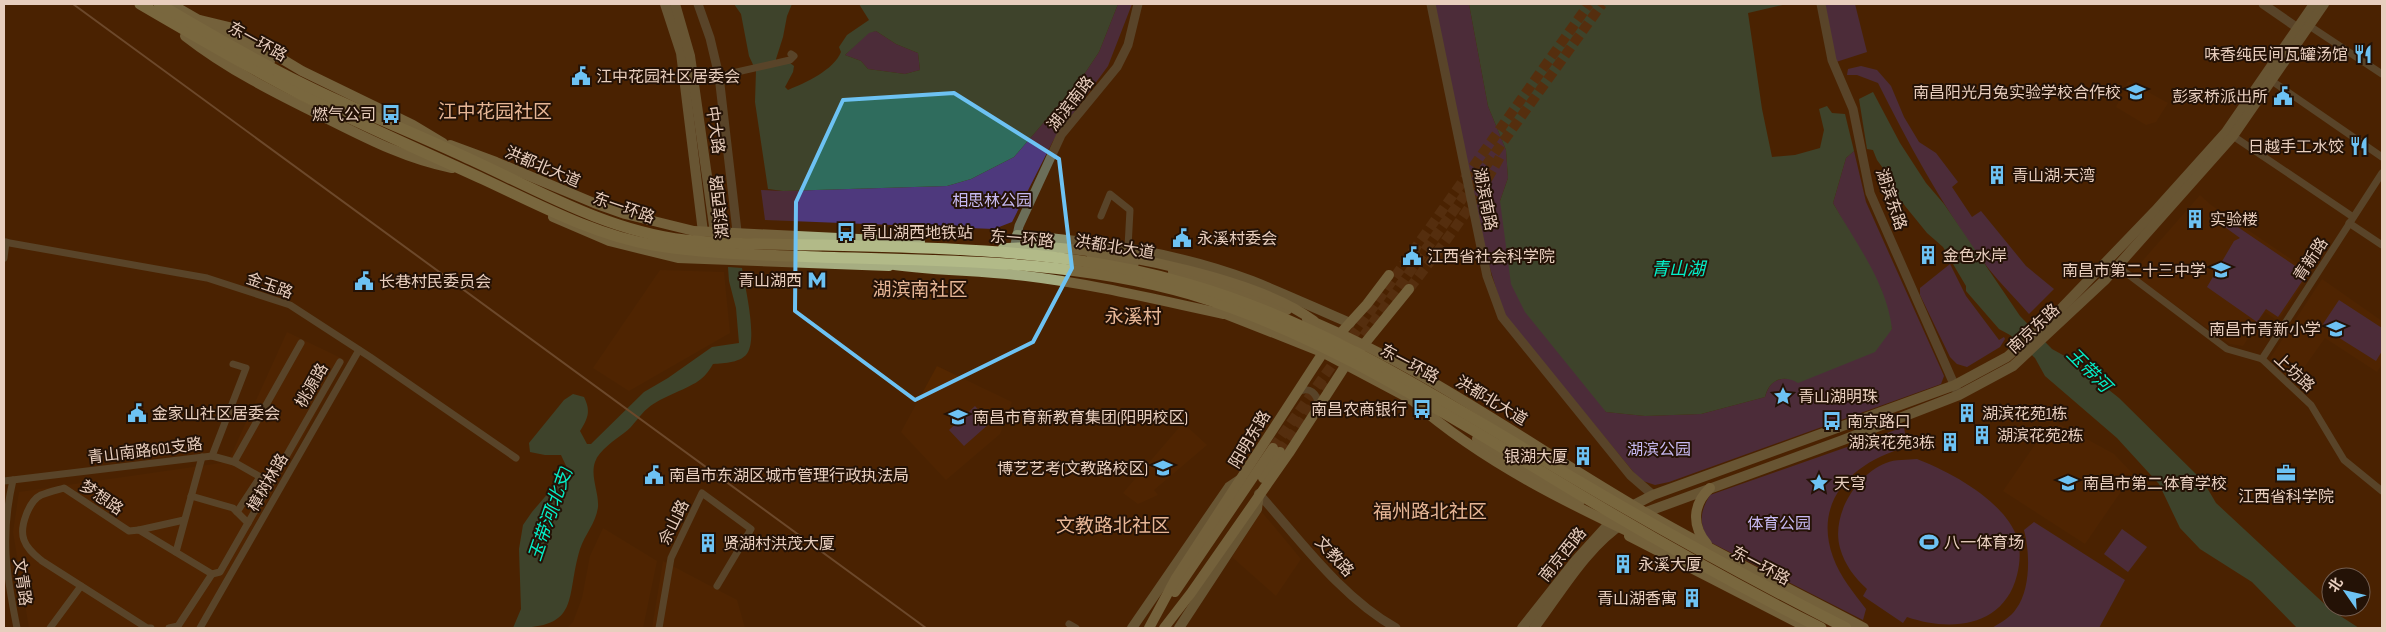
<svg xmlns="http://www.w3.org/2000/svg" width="2386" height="632" font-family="'Sofia Sans Condensed','Noto Sans SC',sans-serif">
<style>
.built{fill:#542700}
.green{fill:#4e397d}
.water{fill:#2f6c5d;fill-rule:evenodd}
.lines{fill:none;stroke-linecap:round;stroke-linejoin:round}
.primary-tunnel{stroke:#623d1e;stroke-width:10;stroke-dasharray:10 5;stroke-linecap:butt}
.minor{stroke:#6b6e59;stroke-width:7}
.tertiary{stroke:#6b6e59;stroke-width:9}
.secondary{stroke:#8c9270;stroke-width:10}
.primary{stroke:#a6ad81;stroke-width:10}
.rail{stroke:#95755c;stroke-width:2}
.primary-bridge{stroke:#a6ad81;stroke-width:10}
.trunk-bridge{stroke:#b2ba88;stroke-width:11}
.marked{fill:none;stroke:#6dc2f3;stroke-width:4;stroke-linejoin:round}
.labels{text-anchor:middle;stroke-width:4;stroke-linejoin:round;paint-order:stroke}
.street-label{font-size:16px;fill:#e8cebe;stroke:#241206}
.poi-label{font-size:16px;fill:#e8cebe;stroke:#241206;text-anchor:start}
.park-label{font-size:16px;fill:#c7baf2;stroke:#241206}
.water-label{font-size:18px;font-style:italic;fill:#04eec8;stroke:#241206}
.quarter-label{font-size:19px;fill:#e7b696;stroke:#241206}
</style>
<rect width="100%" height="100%" fill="#4a2302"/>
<g class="built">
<polygon points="2128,81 2168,103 2156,122 2146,125 2116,107"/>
<polygon points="2200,195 2211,205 2310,272 2278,321 2265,312 2243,346 2230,344 2131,274"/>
<polygon points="660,270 724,272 730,333 629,391 593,368"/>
<polygon points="2322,279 2382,321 2382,364 2377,372 2325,338 2293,383 2272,364 2271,357"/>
<polygon points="287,332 345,360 198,628 29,628 13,532 19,492 228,462"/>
<polygon points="937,366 1012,402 1000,434 946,480 901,432"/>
<polygon points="2052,420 2114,454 2133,474 2085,544 2003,491"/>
<polygon points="1183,423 1207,445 1154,490 1158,495 1138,504 1123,493"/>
<polygon points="1261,511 1301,559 1276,596 1232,557"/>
<polygon points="603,528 657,561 643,628 567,628 573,622 582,598 590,556"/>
<polygon points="663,561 737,600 745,628 652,628"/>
</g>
<g class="green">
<polygon points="1118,4 1132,4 1108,66 1053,141 1012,222 994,229 765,220 761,190 783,191 947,186 971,179 1014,157 1081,79 1099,52"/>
<path d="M1434,4H1469L1488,106L1506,150L1508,178L1500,201L1606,412L1645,416L1701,414L1765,397C1769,383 1776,377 1791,379L1892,329L1881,289L1833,203L1846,158L1854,151L1866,202L1944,376L1941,384L1669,482L1655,485L1640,480L1504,315L1486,255Z"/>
<polygon points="1825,4 1855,4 1867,52 1836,62"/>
<polygon points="876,31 896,44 918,53 920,70 905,74 868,69 861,61 845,55 869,32"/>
<path d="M1861,66L1877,70L1891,86L1904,117L1919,142L1936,153L1958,182L1952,187L1972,217L1981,211L2026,266L2054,289L2029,314C2015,298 2001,284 1988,268C1945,211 1910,147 1878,83L1857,75H1847L1848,69Z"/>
<polygon points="2226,219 2307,274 2278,317 2266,309 2257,322 2207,287 2234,241 2240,238 2222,225"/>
<polygon points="1950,264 1966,296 1999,340 2004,337 2005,339 2000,347 1967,367 1957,364 1950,357 1920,295 1920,288"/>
<polygon points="2339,300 2382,328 2382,351 2376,361 2333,334 2335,331 2323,324"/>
<polygon points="975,406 990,423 964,446 949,430"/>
<path d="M1904,427L1907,447C1855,461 1812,499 1833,557C1840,577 1854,593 1866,609L1863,620L1710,542C1699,525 1699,513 1710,495Z"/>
<path d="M1917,459C1951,472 2004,501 2017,537C2021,548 2020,564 2017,575C2004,627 1951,632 1907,617L1903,623L1863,596L1867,589C1854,577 1845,565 1840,548C1831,515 1856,475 1886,463C1895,459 1908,460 1917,459Z"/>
<path d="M2034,522L2125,580L2099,628H1992C2000,623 2011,617 2016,609C2031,589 2030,552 2024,530Z"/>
<polygon points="2122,529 2147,547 2128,572 2104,554"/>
</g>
<g class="water">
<path d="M734,4H792L787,16L783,37L776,59V61L790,63L794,66L793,72L785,87L788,90C805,83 834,70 841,52L839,47L847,35L869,20L859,4H1118L1099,52L1081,79L1014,157L971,179L947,186L783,191L768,189L755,102L756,71L749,56L741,14ZM876,31L896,44L918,53L920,70L905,74L868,69L861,61L845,55L869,33Z"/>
<path d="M1469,4H1787L1748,13L1762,109L1772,157L1795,155L1820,148L1824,130L1819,109L1827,106L1832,113L1845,114L1854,151L1846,158L1833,203C1855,242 1887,283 1892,329L1875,352L1798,383C1783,374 1769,380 1765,397L1701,414L1645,416L1606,412L1525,312L1511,284L1500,201L1508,178L1506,150L1488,106Z"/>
<polygon points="1873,92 1900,143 1926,183 1944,204 2020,316 2052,349 2070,359 2119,398 2203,481 2216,503 2331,610 2359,628 2297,628 2252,582 2200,549 2180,528 2159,484 2117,438 2045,376 2035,358 2010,335 1999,329 1966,291 1966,286 1943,247 1927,233 1884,180 1885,171 1877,160 1873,150 1867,149 1859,99"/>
<path d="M728,267L742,268C745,287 757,336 748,352C742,363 724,363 713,364C710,369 706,375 701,379C689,389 662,396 648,408C639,415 634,426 624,433C615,440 599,450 595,462C590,476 599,493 598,507C596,523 585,534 580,549C565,598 582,628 513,628L521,609L519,549L523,525L532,512L568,470L561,455H545L530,452L529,443L564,400L573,394L584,397C591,411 588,418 580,431L587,444H591L644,392L668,378L712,347L739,343L736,308L729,281Z"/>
</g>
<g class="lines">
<g class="primary-tunnel">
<path d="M1409,289C1443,245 1476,202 1502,153"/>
<polyline points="1355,348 1602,4"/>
<polyline points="1273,448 1589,4"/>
<polyline points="1280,452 1328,384"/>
</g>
<g class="minor">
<polyline points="2305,23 2382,74"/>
<polyline points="719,76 790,60 794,56 791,54"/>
<polyline points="2272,81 2382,157"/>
<polyline points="2233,136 2353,217"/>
<polyline points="1101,216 1110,194 1130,210 1128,247"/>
<polyline points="2349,223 2382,245"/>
<polyline points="4,242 207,278 290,305 370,357 516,458"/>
<polyline points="4,258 6,242"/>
<polyline points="2117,266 2227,349 2262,359 2311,405 2344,460 2382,491"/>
<polyline points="2262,359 2382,173"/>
<path d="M1298,392C1310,386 1317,393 1319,406"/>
<polyline points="212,456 234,462"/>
<path d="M13,480C0,536 6,573 17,628"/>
<polyline points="4,481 212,456 246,368 233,364"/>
<polyline points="271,483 234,462 301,343"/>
<polyline points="191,496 233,508 248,523"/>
<polyline points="237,512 260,477"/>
<polyline points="139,530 184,520"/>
<polyline points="176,552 202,457"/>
<polyline points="212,574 220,572 340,362"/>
<polyline points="1069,624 1076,628"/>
<polyline points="50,628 81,586"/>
<path d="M151,628H147L42,561C35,555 27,549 24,540C19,527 29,501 41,495C48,492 57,490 64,488L129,531L139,530L212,574L178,626L169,628"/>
<polyline points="200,628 359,350"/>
<polyline points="659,628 671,558 702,493 751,529 717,586"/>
</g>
<g class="tertiary">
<polyline points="698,4 710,38 719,76 738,240"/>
<polyline points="1431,4 1487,276 1502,317 1630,475 1653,495"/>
<polyline points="1821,4 1832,60 1853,109 1870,193 1957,391"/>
<polyline points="2263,4 2302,31"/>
<polyline points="1014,249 1019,226 1061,135 1117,67 1128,45 1138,4"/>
<path d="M1259,494C1301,541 1341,597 1396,628"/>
</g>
<g class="secondary">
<polyline points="665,4 681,53 703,232"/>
<polyline points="675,4 690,56 715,233"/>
<path d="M1017,235C1097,242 1176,252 1252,281C1285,294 1317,309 1350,323"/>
<polyline points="1628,508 1653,495 1955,385 2007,357 2054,316 2155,211 2226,132 2314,4"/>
<polyline points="1638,515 1843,440 1959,395 2013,366 2106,279 2233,136 2324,4"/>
<polyline points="1132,628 1229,487 1241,479"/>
<polyline points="1179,628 1257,509 1259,494"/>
<polyline points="1522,628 1575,561 1614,518"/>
<path d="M1534,628C1561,592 1587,546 1625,522"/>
</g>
<g class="primary">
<polyline points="171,4 270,61"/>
<polyline points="450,145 496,162 594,203 625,214 694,231 920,242"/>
<polyline points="553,217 609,241 678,258 889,266"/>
<polyline points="1092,257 1134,263"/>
<polyline points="1173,272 1217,283 1287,310"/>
<polyline points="1218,311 1322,352 1420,404"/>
<path d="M1307,319C1423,367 1524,441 1631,504C1706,549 1787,587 1864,628"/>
<polyline points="1336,338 1367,304 1389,275"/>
<polyline points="1361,348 1409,289"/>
<polyline points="1477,439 1579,503"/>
<polyline points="1263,478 1280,452"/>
<polyline points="1629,536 1808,628"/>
<path d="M1707,544C1691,525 1693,504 1710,488"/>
<polyline points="1175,592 1273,448"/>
<polyline points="1149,628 1176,578 1326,348"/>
<polyline points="1164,628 1191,593 1289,453 1349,360"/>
</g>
<polyline class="rail" points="73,4 926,628"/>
<g class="primary-bridge">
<polyline points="200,20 229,27 302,71 413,125 443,143"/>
<path d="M185,36C227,69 277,94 324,117C366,138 406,159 452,168"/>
<path d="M1003,248C1018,248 1034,246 1049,247C1119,252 1258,279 1314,321"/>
<path d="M881,263C929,271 977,270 1026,276C1093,284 1158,300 1224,314"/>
<path d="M1413,401C1485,464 1573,506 1659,546"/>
</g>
<g class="trunk-bridge">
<path d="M140,4C193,35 246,66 300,94C360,124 422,151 483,179C537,204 594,235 653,245C707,254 763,255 818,257C942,261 1070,259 1190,294C1320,333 1434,407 1549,476C1638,530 1728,581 1821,628"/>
<path d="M159,4C206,32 254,60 303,84C355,110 410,131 463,156C534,188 606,231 685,240C731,245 778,244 823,245C945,248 1070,249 1188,284C1331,325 1454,408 1580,482C1668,534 1756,582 1846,628"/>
</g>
</g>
<path d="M0 0H2386V632H0ZM954,93L1059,159L1072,268L1033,342L915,400L795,311L796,202L843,100Z" fill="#4a2302" fill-opacity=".55" fill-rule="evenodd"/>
<path class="marked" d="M954,93L1059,159L1072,268L1033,342L915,400L795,311L796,202L843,100Z"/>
<defs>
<g id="restaurant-bare" transform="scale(1.5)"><path d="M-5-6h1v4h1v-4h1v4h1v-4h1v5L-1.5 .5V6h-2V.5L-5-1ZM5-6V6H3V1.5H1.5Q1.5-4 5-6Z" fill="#6dc2f3" stroke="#241206" stroke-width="2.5" paint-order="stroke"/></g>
<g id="civic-bare" transform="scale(1.5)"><path d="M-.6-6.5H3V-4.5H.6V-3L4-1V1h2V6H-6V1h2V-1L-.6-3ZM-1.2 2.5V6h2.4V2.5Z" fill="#6dc2f3" stroke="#241206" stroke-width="2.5" paint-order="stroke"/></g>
<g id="school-bare" transform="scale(1.5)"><path d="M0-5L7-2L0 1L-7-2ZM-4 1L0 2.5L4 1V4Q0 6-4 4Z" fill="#6dc2f3" stroke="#241206" stroke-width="2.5" paint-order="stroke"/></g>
<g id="bus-bare" transform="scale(1.5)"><path d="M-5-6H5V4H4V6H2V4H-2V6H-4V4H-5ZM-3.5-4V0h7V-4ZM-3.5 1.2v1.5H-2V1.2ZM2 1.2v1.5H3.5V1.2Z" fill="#6dc2f3" stroke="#241206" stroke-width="2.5" paint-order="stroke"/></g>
<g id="building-bare" transform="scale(1.5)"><path d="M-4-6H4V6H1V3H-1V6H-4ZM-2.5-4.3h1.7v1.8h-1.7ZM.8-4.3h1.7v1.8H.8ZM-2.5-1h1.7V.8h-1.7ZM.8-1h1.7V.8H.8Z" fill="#6dc2f3" stroke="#241206" stroke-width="2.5" paint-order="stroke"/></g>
<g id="metro-bare" transform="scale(1.5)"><path d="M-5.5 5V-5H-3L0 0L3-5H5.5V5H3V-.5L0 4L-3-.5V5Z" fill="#6dc2f3" stroke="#241206" stroke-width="2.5" paint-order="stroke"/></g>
<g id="sight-bare" transform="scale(1.5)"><path d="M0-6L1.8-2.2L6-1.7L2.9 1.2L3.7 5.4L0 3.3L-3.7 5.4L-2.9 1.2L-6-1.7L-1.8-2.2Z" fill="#6dc2f3" stroke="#241206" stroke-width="2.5" paint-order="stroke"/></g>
<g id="office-bare" transform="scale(1.5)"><path d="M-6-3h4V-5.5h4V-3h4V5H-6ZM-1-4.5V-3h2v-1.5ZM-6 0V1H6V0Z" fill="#6dc2f3" stroke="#241206" stroke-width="2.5" paint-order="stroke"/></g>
<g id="stadium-bare" transform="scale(1.5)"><path d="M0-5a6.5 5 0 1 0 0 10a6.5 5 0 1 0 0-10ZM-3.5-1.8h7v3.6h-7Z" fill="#6dc2f3" stroke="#241206" stroke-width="2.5" paint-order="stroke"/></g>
</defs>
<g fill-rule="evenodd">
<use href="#restaurant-bare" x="2363" y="54"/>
<use href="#civic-bare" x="581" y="76"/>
<use href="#school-bare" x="2136" y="92"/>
<use href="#civic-bare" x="2283" y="96"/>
<use href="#bus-bare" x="391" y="114"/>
<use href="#restaurant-bare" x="2359" y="146"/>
<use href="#building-bare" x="1997" y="175"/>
<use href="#building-bare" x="2195" y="219"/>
<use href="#bus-bare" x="846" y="232"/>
<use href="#civic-bare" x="1182" y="238"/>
<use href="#building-bare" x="1928" y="255"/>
<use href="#civic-bare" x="1412" y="256"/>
<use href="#school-bare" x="2221" y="270"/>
<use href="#metro-bare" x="817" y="280"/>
<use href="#civic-bare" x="364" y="281"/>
<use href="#school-bare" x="2336" y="329"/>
<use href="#sight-bare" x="1783" y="396"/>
<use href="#bus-bare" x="1422" y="409"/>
<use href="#civic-bare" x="137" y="413"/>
<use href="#building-bare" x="1967" y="413"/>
<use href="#school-bare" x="958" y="417"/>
<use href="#bus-bare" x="1832" y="421"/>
<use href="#building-bare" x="1982" y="435"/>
<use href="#building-bare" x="1950" y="442"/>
<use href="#building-bare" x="1583" y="456"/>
<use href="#school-bare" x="1163" y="468"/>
<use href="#office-bare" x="2286" y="473"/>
<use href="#civic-bare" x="654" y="475"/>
<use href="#sight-bare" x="1819" y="483"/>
<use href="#school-bare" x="2068" y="483"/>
<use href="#stadium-bare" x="1929" y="542"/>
<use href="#building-bare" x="708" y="543"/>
<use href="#building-bare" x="1623" y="564"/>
<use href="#building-bare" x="1692" y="598"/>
</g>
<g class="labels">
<g class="street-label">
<text transform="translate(258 41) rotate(29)" y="6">东一环路</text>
<text transform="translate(1070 103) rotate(-52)" y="6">湖滨南路</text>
<text transform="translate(716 130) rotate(82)" y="6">中大路</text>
<text transform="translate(543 166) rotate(23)" y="6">洪都北大道</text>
<text transform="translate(1486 199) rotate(79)" y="6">湖滨南路</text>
<text transform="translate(1892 199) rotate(71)" y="6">湖滨东路</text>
<text transform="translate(624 207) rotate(19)" y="6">东一环路</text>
<text transform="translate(719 207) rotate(-96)" y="6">湖滨西路</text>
<text transform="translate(1022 238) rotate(5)" y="6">东一环路</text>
<text transform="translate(1115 246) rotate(9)" y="6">洪都北大道</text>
<text transform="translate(2310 259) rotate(-57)" y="6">青新路</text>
<text transform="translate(270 285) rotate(19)" y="6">金玉路</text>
<text transform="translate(2033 328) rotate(-43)" y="6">南京东路</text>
<text transform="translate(1410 363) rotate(28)" y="6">东一环路</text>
<text transform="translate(2295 372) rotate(43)" y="6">上坊路</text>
<text transform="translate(311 385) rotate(-60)" y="6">桃源路</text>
<text transform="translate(1492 400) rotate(31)" y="6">洪都北大道</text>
<text transform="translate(1249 439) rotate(-59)" y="6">阳明东路</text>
<text transform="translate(145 450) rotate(-7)" y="6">青山南路601支路</text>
<text transform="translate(267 482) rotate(-60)" y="6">樟树林路</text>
<text transform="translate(102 497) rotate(34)" y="6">梦想路</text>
<text transform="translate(673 522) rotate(-64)" y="6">佘山路</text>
<text transform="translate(1562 554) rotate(-51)" y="6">南京西路</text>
<text transform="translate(1335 556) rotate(47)" y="6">文教路</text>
<text transform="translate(1761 565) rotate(28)" y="6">东一环路</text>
<text transform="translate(23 582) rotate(82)" y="6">文青路</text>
</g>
<g class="poi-label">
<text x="2348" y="60" text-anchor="end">味香纯民间瓦罐汤馆</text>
<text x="596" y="82">江中花园社区居委会</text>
<text x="2121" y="98" text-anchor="end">南昌阳光月兔实验学校合作校</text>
<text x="2268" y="102" text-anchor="end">彭家桥派出所</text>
<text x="376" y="120" text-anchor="end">燃气公司</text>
<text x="2344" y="152" text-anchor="end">日越手工水饺</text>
<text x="2012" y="181">青山湖·天湾</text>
<text x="2210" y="225">实验楼</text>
<text x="861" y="238">青山湖西地铁站</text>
<text x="1197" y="244">永溪村委会</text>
<text x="1943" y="261">金色水岸</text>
<text x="1427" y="262">江西省社会科学院</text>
<text x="2206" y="276" text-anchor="end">南昌市第二十三中学</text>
<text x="802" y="286" text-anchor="end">青山湖西</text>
<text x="379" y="287">长巷村民委员会</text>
<text x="2321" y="335" text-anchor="end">南昌市青新小学</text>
<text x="1798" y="402">青山湖明珠</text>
<text x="1407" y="415" text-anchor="end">南昌农商银行</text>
<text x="152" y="419">金家山社区居委会</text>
<text x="1982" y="419">湖滨花苑1栋</text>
<text x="973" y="423">南昌市育新教育集团(阳明校区)</text>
<text x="1847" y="427">南京路口</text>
<text x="1997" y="441">湖滨花苑2栋</text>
<text x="1935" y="448" text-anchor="end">湖滨花苑3栋</text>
<text x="1568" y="462" text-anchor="end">银湖大厦</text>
<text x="1148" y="474" text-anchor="end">博艺艺考(文教路校区)</text>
<text x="669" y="481">南昌市东湖区城市管理行政执法局</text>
<text x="1834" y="489">天穹</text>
<text x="2083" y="489">南昌市第二体育学校</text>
<text x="2286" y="502" text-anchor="middle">江西省科学院</text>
<text x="1944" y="548">八一体育场</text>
<text x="723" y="549">贤湖村洪茂大厦</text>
<text x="1638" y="570">永溪大厦</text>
<text x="1677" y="604" text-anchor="end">青山湖香寓</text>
</g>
<g class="park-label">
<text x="992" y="206">相思林公园</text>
<text x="1659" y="455">湖滨公园</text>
<text x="1779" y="529">体育公园</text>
</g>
<g class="water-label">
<text x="1678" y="275">青山湖</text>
<text transform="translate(2089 370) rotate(45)" y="6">玉带河</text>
<text transform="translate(550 514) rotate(-71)" y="6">玉带河(北支)</text>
</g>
<g class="quarter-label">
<text x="495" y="118">江中花园社区</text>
<text x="920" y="296">湖滨南社区</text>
<text x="1133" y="323">永溪村</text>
<text x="1430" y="518">福州路北社区</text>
<text x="1113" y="532">文教路北社区</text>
</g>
</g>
<rect width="2386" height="632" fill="none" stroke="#e8cebe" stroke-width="10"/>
<g transform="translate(2346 592) rotate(304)"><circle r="24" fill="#241206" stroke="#725d50"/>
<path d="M0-4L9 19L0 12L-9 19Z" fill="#6dc2f3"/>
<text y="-8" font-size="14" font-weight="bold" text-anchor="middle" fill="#e8cebe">北</text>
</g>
</svg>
